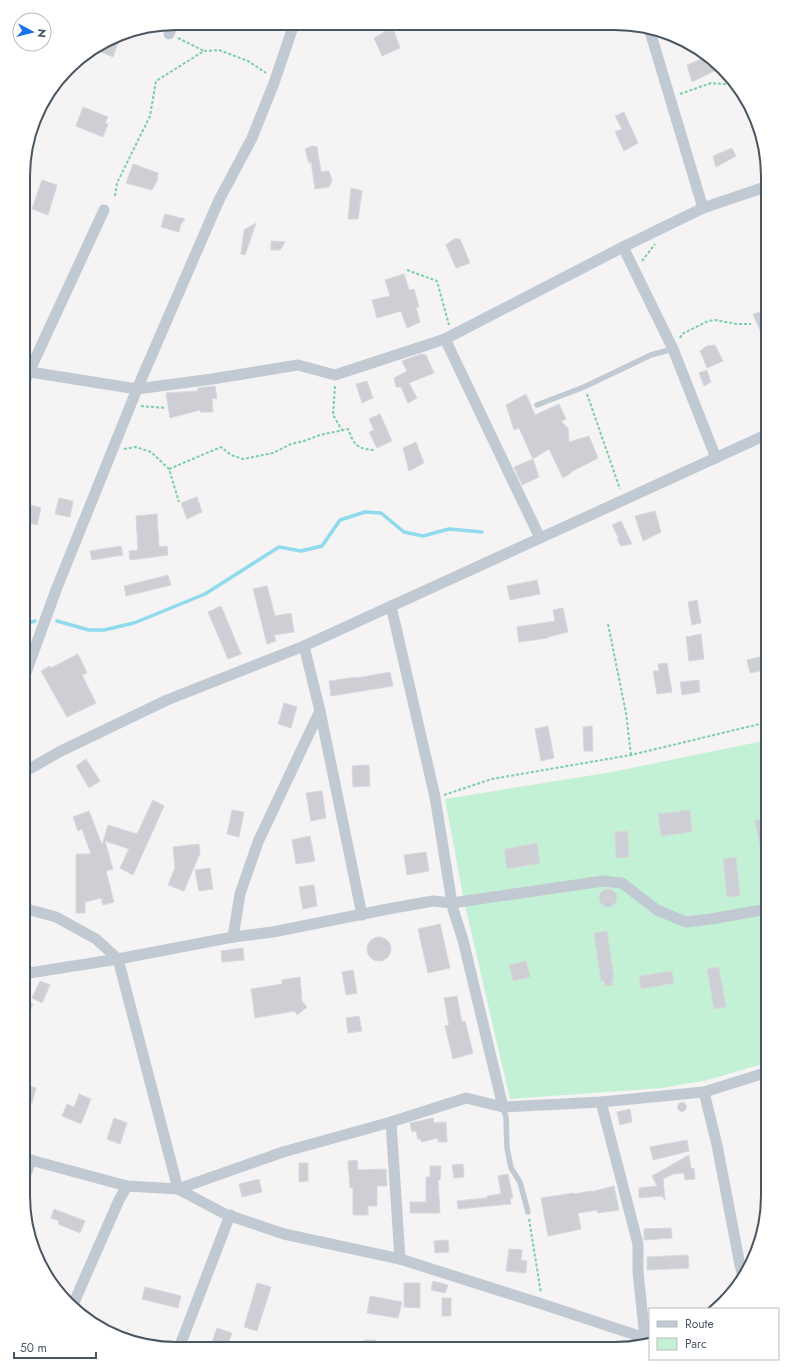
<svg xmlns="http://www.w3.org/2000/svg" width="791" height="1372" font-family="Jost,sans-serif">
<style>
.green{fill:#c3f1d5}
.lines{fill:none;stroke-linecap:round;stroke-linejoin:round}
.stream{stroke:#90daee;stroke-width:3.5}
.building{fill:#cdcfd5;stroke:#d7d9de}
.path{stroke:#7ad0a6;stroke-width:2;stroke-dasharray:3 2;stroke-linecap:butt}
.lane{stroke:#c1cad2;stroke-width:5.5}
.street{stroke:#c1cad2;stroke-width:11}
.rim{fill:none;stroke:#4a5661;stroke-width:2}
</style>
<rect width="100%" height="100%" fill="#f5f3f3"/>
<polygon class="green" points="768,740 768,1062 708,1080 662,1088 510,1099 464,901 445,799 612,772"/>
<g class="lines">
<g class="stream">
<polyline points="57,621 89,630 104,630 134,623 205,594 279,547 301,551 322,546 340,520 365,512 381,513 404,532 423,536 449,529 482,532"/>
<polyline points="24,624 35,621"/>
</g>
</g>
<g class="building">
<polygon points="386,31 394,31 400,48 382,56 374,38"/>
<polygon points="121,34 113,57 101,52 105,43 118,35"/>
<polygon points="709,56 716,62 718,69 692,82 687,65"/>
<polygon points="83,107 108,117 105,123 108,124 103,137 76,126"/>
<polygon points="624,112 638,143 624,151 615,132 622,129 615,116"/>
<polygon points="312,146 317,147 321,172 329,171 332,181 329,187 315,189 311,162 309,163 305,149"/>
<polygon points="732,148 736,156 716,167 713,156"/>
<polygon points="133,164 158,173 157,181 152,190 126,183"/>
<polygon points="42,180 57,185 48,215 32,209"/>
<polygon points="351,188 362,191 358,219 348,219"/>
<polygon points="165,214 185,219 181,224 179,232 161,227"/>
<polygon points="256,223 245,255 241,254 244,230"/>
<polygon points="454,239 460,239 470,263 456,268 446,245"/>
<polygon points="271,241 285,242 280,250 271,250"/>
<polygon points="404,274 409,290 414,289 419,307 416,307 420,322 407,328 401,311 377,318 372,300 390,296 385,280"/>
<polygon points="768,310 768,349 753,314"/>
<polygon points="715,345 723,361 707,368 700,351 707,346"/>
<polygon points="421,354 426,355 434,373 409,383 417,398 408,403 401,387 396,387 394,378 407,371 402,361"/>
<polygon points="707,370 711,382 704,386 699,373"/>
<polygon points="367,381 373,398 362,403 356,384"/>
<polygon points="215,386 217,399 212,398 213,412 200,412 200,410 170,418 166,393 198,391 198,388"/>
<polygon points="526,394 535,415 559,404 566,419 561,421 568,428 569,442 589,436 598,458 571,472 571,473 563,478 549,449 533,459 519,428 514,430 506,405"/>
<polygon points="380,414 392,441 377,448 369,432 374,430 369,419"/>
<polygon points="416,442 424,463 409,471 403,448"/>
<polygon points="533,459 539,477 522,485 514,467"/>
<polygon points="197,497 202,512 187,519 181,503"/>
<polygon points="59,498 73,501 70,517 55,514"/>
<polygon points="31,505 41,508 37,525 24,521 27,512 29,512"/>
<polygon points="655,511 661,532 643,541 635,516"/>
<polygon points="157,514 159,547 167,546 168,555 130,560 129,551 138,550 136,516"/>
<polygon points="621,521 632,544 621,546 617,539 619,539 612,525"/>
<polygon points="121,546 123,555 92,560 90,551"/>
<polygon points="168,575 171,585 126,596 124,586"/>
<polygon points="537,580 540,594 510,600 507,586"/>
<polygon points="267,586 275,616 291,613 294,632 274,635 276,641 267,644 253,589"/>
<polygon points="697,600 701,623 692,625 688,602"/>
<polygon points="221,606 241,654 228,659 208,612"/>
<polygon points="563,608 568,632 548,637 548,638 519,642 517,627 555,621 553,610"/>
<polygon points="701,634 704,659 689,661 686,637"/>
<polygon points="78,654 87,673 82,675 96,703 67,717 41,671 50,666 51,668"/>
<polygon points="768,655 768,669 750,673 747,660"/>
<polygon points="667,663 672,692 657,694 653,671 659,671 658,664"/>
<polygon points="390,672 393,686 331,696 329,681 357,677 357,678"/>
<polygon points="699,680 700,692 682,695 680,682"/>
<polygon points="284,703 297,707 291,728 278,724"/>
<polygon points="548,726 554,758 541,761 535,729"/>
<polygon points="592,726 593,751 584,751 583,727"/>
<polygon points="86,759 100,781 89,788 76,766"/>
<polygon points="369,765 370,786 353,787 352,766"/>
<polygon points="322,791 326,818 311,821 306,793"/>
<polygon points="153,800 164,806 133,875 120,868 129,849 105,841 113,869 106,871 114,902 103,905 101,898 85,902 85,913 76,913 76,854 91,854 82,829 78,831 73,817 89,811 102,845 108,825 137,834"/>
<polygon points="232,810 244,812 239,837 227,834"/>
<polygon points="690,810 692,832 661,836 658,814"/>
<polygon points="768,818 768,864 763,864 755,820"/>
<polygon points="628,831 629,857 616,858 615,832"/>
<polygon points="310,836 315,861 296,864 292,840"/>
<polygon points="537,843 540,863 507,869 504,849"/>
<polygon points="199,844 200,853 184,891 168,885 175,868 173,847"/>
<polygon points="426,852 429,871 407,875 404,855"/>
<polygon points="736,857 740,896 727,897 723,859"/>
<polygon points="210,868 213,889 199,891 195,870"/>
<polygon points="314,885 317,906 303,909 299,887"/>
<circle cx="608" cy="898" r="9"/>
<polygon points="440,924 450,968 428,973 418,929"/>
<polygon points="607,931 614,979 612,979 613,985 605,986 604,981 601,981 594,933"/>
<circle cx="379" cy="949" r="12"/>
<polygon points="243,948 244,960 222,962 221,951"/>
<polygon points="526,961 530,977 513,981 509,965"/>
<polygon points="719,967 726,1007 714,1009 707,969"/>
<polygon points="353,970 357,993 346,995 342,972"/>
<polygon points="672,971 674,983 641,989 639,976"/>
<polygon points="300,977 302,1001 307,1007 297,1015 295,1011 255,1018 251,989 282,984 282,980"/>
<polygon points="40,981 50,985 42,1003 32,998"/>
<polygon points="457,996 462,1022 465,1021 473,1053 453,1059 445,1026 449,1025 444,998"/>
<polygon points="23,1000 33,1004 24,1026 23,1026"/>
<polygon points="359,1016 362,1031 348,1033 346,1018"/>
<polygon points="23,1084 36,1088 32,1103 23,1101"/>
<polygon points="79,1094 91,1099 81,1124 62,1116 67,1104 74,1107"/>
<circle cx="682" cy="1107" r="4.5"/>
<polygon points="630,1109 632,1122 620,1125 617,1112"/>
<polygon points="114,1118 127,1123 120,1144 107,1139"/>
<polygon points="433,1118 434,1123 446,1122 447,1142 438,1142 438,1138 421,1142 421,1139 418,1139 416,1131 412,1132 410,1123"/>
<polygon points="687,1140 689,1151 653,1160 650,1147"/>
<polygon points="689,1155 691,1169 694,1168 695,1179 685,1180 684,1173 673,1174 663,1179 665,1200 662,1196 639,1198 639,1188 657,1186 652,1176"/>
<polygon points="357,1160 358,1170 386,1169 387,1186 377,1186 377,1206 368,1206 368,1215 353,1215 353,1188 350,1188 348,1161"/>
<polygon points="299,1163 308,1163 308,1181 299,1182"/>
<polygon points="463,1164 464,1177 454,1178 452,1165"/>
<polygon points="430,1166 441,1166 440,1180 438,1180 440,1213 410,1213 410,1202 426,1202 426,1177 430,1177"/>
<polygon points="508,1174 513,1198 510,1198 511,1204 458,1209 457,1201 487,1198 487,1196 501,1194 498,1176"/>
<polygon points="259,1179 262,1192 242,1197 239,1184"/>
<polygon points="614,1186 619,1210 598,1213 597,1210 578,1213 581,1229 548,1236 541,1198 574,1193 574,1194 591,1191 591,1192"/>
<polygon points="54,1209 85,1221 80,1233 58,1224 59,1221 51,1218"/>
<polygon points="671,1228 672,1238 644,1240 644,1229"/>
<polygon points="448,1240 449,1252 435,1253 434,1241"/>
<polygon points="509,1249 522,1250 521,1260 527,1261 526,1273 506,1271"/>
<polygon points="688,1255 689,1268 647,1270 647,1257"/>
<polygon points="433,1281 448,1285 445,1293 431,1290"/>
<polygon points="257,1283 271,1287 257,1331 244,1327"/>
<polygon points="404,1283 420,1283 420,1308 404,1307"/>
<polygon points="145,1287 181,1296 178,1308 142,1299"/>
<polygon points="370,1296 402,1302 398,1318 367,1313"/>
<rect x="442" y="1298" width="9" height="18"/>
<polygon points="217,1328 232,1333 226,1348 210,1348"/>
<polygon points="364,1340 376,1340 376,1348 365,1348"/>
</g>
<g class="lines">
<g class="path">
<polyline points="149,28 159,31"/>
<polyline points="178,38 204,51"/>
<polyline points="680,94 711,83 737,85"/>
<polyline points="115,196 117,183 150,116 156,81 204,51 219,50 248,61 266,73"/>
<polyline points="642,261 655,244"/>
<polyline points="407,270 437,281 449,325"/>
<polyline points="680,338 682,334 708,321 715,320 737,324 751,324"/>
<polyline points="335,386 333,415 342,430"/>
<polyline points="587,394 620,489"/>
<polyline points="141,406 166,408"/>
<polyline points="124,449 136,447 151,452 169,469 179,502"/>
<path d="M169,469L221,447L231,455L243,459L273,453L291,444L304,441L320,435L348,429C354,444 356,449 374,450"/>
<polyline points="608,624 626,713 631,755"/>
<polyline points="444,795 492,779 631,755 768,722"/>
<polyline points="529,1219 541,1293"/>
</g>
<g class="lane">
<polyline points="537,405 584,387 651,355 673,349"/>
<polyline points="503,1107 506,1117 507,1148 511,1168 520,1182 528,1212"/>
</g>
<g class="street">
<polyline points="649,28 703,208"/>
<polyline points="169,34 173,24"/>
<polyline points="623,247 673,349 716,458"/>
<polyline points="445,339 540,538"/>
<polyline points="24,371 137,389 212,379 298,365 335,375 445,339 623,247 703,208 768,186"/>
<polyline points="24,383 104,210"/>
<polyline points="391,606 435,797 452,903 603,881 622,883 657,910 686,922 711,919 768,909"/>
<polyline points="304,646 320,711 362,915"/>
<polyline points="24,678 56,590 137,389 219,200 252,138 274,83 294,24"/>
<polyline points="24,772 61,751 167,700 304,646 768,434"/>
<polyline points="23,908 56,917 96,939 118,959 178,1189 225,1214 284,1234 400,1259 542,1304 645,1338"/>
<polyline points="233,937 240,894 258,842 307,738 320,711"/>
<polyline points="23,974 118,959 233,937 273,932 388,909 433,901 452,903 453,909 463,940 503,1107"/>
<polyline points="704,1092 717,1145 740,1265 743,1277"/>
<polyline points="601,1102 638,1244 638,1272 645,1338 643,1344"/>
<polyline points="391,1122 400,1259"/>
<polyline points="23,1158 127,1186 178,1189 283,1152 391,1122 466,1098 503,1107 601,1102 704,1092 768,1072"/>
<polyline points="23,1182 31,1160"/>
<polyline points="72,1307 119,1200 127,1186"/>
<polyline points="179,1348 230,1215"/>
</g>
</g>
<path d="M0 0H791V1372H0ZM176 30H615A146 146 0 0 1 761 176V1196A146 146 0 0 1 615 1342H176A146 146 0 0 1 30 1196V176A146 146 0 0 1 176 30Z" fill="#fff" fill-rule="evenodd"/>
<path class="rim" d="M176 30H615A146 146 0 0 1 761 176V1196A146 146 0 0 1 615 1342H176A146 146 0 0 1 30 1196V176A146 146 0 0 1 176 30Z"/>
<rect x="649" y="1308" width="130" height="52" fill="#ffffff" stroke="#b7bbc0"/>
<rect x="657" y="1321" width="20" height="6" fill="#c1cad2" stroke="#b7bbc0"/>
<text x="685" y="1328" font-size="12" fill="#4a5661">Route</text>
<rect x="657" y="1338" width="20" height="12" fill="#c3f1d5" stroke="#b7bbc0"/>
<text x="685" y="1348" font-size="12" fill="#4a5661">Parc</text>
<g transform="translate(32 32) rotate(97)"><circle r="19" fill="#ffffff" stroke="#b7bbc0"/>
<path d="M0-3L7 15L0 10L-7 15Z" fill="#1a73e8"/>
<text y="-6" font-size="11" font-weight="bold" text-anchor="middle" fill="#4a5661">N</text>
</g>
<path d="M14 1352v6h82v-6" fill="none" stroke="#4a5661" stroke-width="2"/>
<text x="20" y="1352" font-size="12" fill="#4a5661" stroke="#ffffff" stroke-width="3" paint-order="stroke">50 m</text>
</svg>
